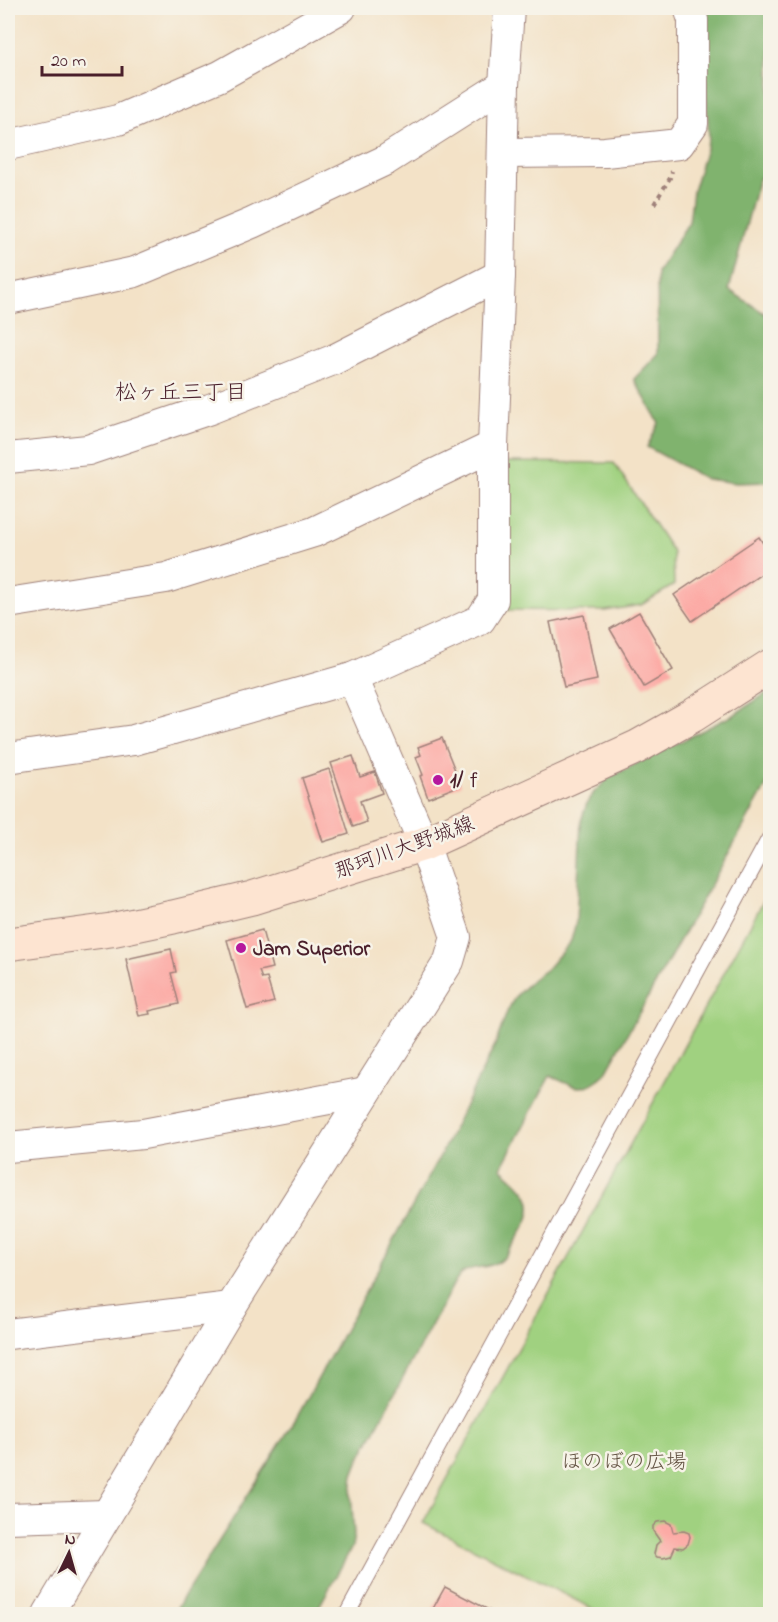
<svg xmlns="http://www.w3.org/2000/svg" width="778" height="1622" font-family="'Indie Flower','Klee One',sans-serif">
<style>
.green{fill:#a0d180;stroke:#757856;stroke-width:1.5}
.forest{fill:#80b36e;stroke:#65694c;stroke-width:1.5}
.building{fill:#fcaaa5}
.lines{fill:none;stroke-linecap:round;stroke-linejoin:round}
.lane-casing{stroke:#9e8079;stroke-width:17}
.street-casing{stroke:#9e8079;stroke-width:32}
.secondary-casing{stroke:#9e8079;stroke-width:35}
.path{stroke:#9e8079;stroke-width:4;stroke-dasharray:4.5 4.5;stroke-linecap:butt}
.lane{stroke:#fff;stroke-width:15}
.street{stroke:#fff;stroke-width:30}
.secondary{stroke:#fde4d1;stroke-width:33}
.poi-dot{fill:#b5179e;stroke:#f7f3e8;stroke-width:2}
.labels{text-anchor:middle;stroke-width:5;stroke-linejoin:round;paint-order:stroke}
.poi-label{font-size:21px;font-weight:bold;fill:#4a1f2b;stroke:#f7f3e8;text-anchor:start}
.street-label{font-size:21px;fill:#4a1f2b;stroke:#f7f3e8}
.park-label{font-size:21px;fill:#645444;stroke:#f7f3e8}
.neighbourhood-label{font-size:22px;fill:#4a1f2b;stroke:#f7f3e8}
</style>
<rect width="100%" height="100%" fill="#f7f3e8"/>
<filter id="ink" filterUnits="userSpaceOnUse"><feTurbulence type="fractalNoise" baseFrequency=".0167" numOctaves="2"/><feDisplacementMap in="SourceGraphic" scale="12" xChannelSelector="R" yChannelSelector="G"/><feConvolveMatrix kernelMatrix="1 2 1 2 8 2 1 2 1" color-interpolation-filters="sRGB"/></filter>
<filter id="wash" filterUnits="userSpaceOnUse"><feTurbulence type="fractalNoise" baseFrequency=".008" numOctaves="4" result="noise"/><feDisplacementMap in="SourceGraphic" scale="24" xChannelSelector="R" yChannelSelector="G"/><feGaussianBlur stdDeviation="1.35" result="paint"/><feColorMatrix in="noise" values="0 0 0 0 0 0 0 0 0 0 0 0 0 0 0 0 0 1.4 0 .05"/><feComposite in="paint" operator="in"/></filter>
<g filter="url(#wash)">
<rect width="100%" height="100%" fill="#f3e2c7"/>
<g class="green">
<polygon points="504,462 614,463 673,552 674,585 641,605 605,611 503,610"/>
<polygon points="770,889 770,1614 603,1614 423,1523"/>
</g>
<g class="forest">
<polygon points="701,8 770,8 770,164 758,181 729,290 770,317 770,482 736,483 706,479 647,447 659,423 634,379 658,354 657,272 689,222 693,191 709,139"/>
<path d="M770,691V779L605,1074C581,1095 576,1087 550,1076L501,1168C530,1194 542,1203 516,1240C512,1246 507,1257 500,1261C481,1273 466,1260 453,1285L358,1462L353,1475L351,1493L354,1534L352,1547L315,1614H173L297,1417L441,1154L495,1045L507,1012L515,997L533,979L547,969L571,941L576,922L581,821L587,803L595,791L610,777L735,714Z"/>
</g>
<g id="blocks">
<g class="building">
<polygon points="759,537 770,554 770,568 692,621 674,595"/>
<polygon points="639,612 673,670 644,687 610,629"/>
<polygon points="584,615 597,680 564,687 550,622"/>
<polygon points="442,738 461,785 428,798 420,776 423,775 416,757 421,755 418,747"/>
<polygon points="353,756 360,777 375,772 382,793 360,801 367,822 353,827 331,763"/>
<polygon points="329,769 349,834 323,842 302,778"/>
<polygon points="262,930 272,968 259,971 262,979 267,978 274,1002 247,1009 227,940"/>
<polygon points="171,949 176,972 171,973 179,1004 149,1011 150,1014 139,1016 126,959"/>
<polygon points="665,1521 671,1524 673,1532 684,1531 689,1533 690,1537 688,1544 683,1548 675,1547 671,1556 663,1558 657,1557 654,1554 656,1545 660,1541 653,1531 653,1526 657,1522"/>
<polygon points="445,1587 491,1611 490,1614 430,1614"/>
</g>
</g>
</g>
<g filter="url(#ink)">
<use href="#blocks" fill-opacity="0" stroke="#9e8079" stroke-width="1.5"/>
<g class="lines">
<g class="lane-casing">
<polyline id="lane" points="347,1614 770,837"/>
</g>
<g class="street-casing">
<g id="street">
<polyline points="8,145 118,120 220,76 341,8"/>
<polyline points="503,153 605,152 679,144 693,124 693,20 689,8"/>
<polyline points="8,299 135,272 252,223 386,160 504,85"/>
<polyline points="8,458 88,450 210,409 333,360 500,275"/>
<polyline points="8,603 166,578 314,532 493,446"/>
<polyline points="8,758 134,740 352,678 480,620 493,600 493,446 500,275 504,85 509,8"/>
<polyline points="8,1147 143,1134 366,1092"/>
<polyline points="8,1334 231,1307"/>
<polyline points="8,1518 106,1515"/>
<polyline points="48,1614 231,1307 449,961 456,937 424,844 352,678"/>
</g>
</g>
<g class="secondary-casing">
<polyline id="secondary" points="8,944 111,930 173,917 252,898 424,844 637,747 692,716 770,666"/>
</g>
<polyline class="path" points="654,204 670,178 672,171"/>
<use href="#lane" class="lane"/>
<use href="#street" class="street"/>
<use href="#secondary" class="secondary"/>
</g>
</g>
<g class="poi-dot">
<circle cx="438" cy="780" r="6"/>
<circle cx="241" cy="948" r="6"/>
</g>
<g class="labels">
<g class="poi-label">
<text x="450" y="787">1/ｆ</text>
<text x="253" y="955">Jam Superior</text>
</g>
<g class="street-label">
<text transform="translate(404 847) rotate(-20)" y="7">那珂川大野城線</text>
</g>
<g class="park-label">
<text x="624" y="1468">ほのぼの広場</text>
</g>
<g class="neighbourhood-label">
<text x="181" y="399">松ヶ丘三丁目</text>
</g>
</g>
<rect width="778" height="1622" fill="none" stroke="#f7f3e8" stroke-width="30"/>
<g transform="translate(69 1553) rotate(5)" stroke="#f7f3e8" stroke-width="4.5" paint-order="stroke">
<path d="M0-4.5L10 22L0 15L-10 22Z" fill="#4a1f2b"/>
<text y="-9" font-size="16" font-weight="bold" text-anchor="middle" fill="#4a1f2b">N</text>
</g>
<path d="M42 66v9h80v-9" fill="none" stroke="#4a1f2b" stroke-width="3"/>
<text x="51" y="66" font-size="18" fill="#4a1f2b" stroke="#f7f3e8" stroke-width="4.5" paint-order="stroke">20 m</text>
</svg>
